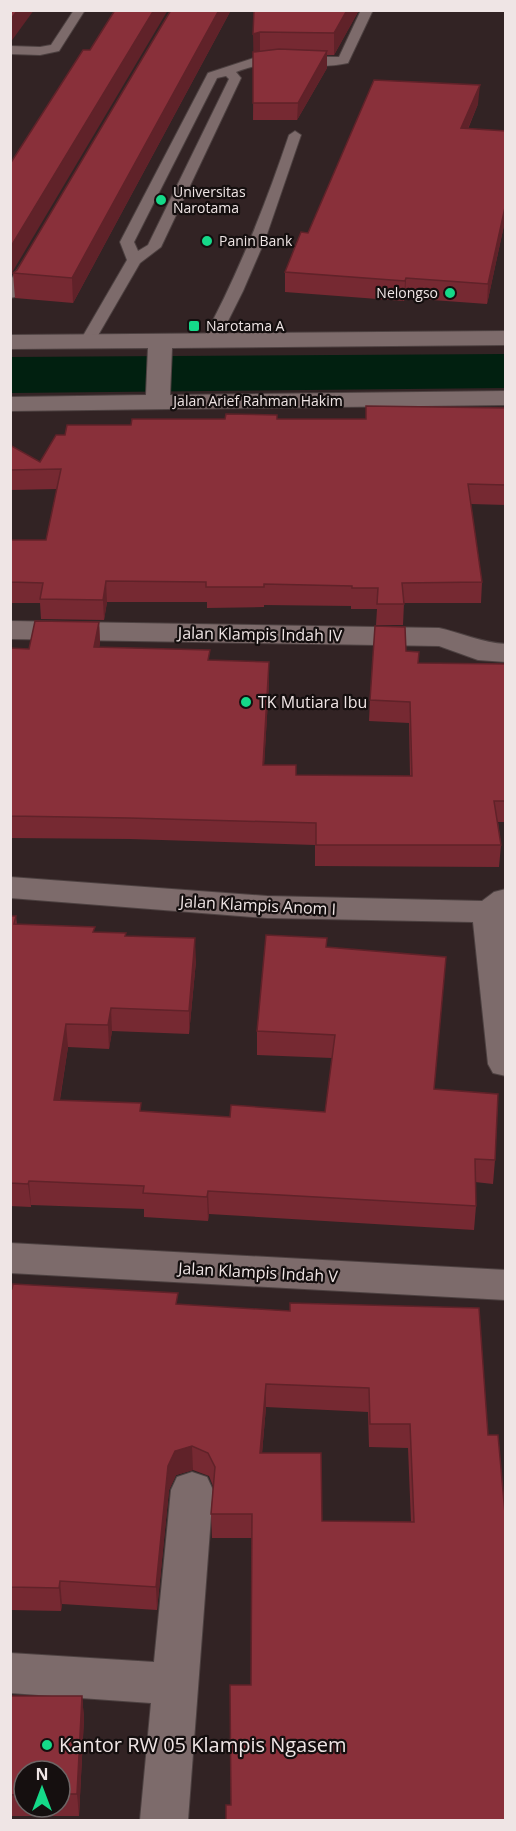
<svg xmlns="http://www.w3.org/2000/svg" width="516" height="1831" font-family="'Open Sans',sans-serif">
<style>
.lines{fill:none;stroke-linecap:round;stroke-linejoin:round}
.river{fill:#012010;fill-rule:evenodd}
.service-casing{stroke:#4d4141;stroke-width:2}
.minor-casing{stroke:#4d4141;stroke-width:2}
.tertiary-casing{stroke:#4d4141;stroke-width:2}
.service{fill:#7d6b6b;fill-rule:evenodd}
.minor{fill:#7d6b6b;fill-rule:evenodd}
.tertiary{fill:#7d6b6b;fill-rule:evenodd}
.wall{fill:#762932;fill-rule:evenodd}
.shaded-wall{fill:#602229}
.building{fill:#89303a;stroke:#602229;stroke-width:1.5;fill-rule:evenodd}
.poi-dot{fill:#15d989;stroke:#150f0f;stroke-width:2}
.labels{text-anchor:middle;stroke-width:4.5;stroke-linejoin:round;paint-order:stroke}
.far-poi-label{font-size:14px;fill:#efe5e5;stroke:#150f0f;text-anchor:start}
.far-street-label{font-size:14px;fill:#efe5e5;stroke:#150f0f}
.street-label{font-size:16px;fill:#efe5e5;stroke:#150f0f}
.poi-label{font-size:16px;fill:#efe5e5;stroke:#150f0f;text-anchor:start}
.near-poi-label{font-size:20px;fill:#efe5e5;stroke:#150f0f;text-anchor:start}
</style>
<rect width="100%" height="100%" fill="#322324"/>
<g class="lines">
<polygon class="river" points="506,354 506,388 10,393 10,357"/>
<g class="service-casing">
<g id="service">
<polygon points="74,10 85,10 59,51 40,55 10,54 10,46 40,47 51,45"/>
<path d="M361,10H373L348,63C309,72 277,55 236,72L241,78L161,247L140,263L93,344H83L80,341L127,260L120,242L208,73L260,56L339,57ZM226,76L229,79L148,245L138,251L134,242L217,78Z"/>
<path d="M295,131L301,135L265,240L243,291L218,341L210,346L205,344L202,341C238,275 265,206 289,135Z"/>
<polygon points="28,260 35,264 15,297 10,298 10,281 23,261"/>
</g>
</g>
<g class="minor-casing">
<g id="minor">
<path d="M10,621L439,628C462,633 482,643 506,644V662L478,660L439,646L10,639Z"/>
<polygon points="10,877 267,896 482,901 494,892 506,889 506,1076 493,1073 488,1064 473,922 267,918 10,898"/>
<polygon points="10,1243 506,1270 506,1300 10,1273"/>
<polygon points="192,1472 207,1477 213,1490 188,1820 140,1820 151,1703 10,1693 10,1653 154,1662 171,1490 177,1477"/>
</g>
</g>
<g class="tertiary-casing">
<polygon id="tertiary" points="506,331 506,345 172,348 170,395 506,391 506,405 10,411 10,397 146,395 148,348 10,349 10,335"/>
</g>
<use href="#service" class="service"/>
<use href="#minor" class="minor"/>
<use href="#tertiary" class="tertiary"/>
</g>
<g class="wall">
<polygon points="171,10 231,10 73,303 15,298 13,273 17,270"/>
<polygon points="254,10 359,10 334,55 327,55 327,68 297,120 253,120"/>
<polygon points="478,104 468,129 506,131 506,216 487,304 405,298 404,301 285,292 285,272 308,233"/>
<polygon points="366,406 506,408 506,505 471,504 482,582 481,603 404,603 403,625 376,625 377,609 351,609 351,606 264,605 264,607 207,608 207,602 107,602 104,620 41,619 40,603 10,603 10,540 46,540 57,489 10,490 10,445 40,462 65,435 131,425 277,419 366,419"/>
<polygon points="99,622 100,643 99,647 210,661 269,662 269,683 264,765 296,775 410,776 409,723 369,721 370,700 406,651 418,663 506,664 506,822 498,822 501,845 499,867 315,866 315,845 130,839 10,838 10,648 29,649"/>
<polygon points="10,916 16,916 17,925 126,936 196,961 189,1034 112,1031 109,1049 68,1047 60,1100 141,1111 230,1117 325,1112 332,1058 257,1055 257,1031 327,947 435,1089 495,1160 493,1184 475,1182 476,1206 474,1230 209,1214 208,1221 144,1217 144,1209 31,1205 31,1207 10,1206"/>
<path d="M10,1289L178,1304L488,1435L231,1805L251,1685L252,1538H212L211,1514L213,1486L209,1476L193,1470L176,1475L169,1490L157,1610L62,1604L61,1611L10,1610ZM266,1407L368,1412L369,1447L408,1448L411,1522L322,1521L262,1453Z"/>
<path d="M10,1696H82L84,1718L79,1816H10ZM24,1771H60V1807H24Z"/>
</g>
<g class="shaded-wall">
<polygon points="18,10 34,10 10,43 10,20"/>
<polygon points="154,10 168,10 10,276 10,248"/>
<polygon points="219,10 231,10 73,303 72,278"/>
<polygon points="347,10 359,10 334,55 334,33"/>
<polygon points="260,32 260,54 254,56 253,34"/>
<polygon points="327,51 327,68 297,120 298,103"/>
<polygon points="480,85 478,104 460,147 461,128"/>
<polygon points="506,203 506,216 487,304 488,284"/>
<polygon points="406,278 405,298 404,301 405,281"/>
<polygon points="106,581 107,602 104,620 103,600"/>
<polygon points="99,622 100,643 96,668 94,647"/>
<polygon points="269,662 269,683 263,786 263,765"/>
<polygon points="195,938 196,961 189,1034 189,1011"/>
<polygon points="111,1008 112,1031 109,1049 108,1025"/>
<polygon points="66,1024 68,1047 56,1123 54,1100"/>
<polygon points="29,1181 31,1205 31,1207 28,1184"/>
<polygon points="208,1191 209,1214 208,1221 207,1197"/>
<polygon points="266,1384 266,1407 260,1477 260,1453"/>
<polygon points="192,1446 193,1470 176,1475 169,1490 157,1610 156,1587 168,1466 175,1451"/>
<polygon points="60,1581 62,1604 61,1611 59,1588"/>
<polygon points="82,1696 84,1718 79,1816 77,1794"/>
</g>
<g class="building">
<polygon points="10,10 18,10 10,20"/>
<polygon points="115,10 154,10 10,248 10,164 83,50 90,50"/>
<polygon points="171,10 219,10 72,278 13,273 17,270"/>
<polygon points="254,10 347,10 334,33 260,32 253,34"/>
<polygon points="279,49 327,51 298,103 253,103 253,52"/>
<polygon points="374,80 480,85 461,128 506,131 506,203 488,284 406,278 405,281 285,272 301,232 308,233"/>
<polygon points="366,406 506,408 506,485 468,484 482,582 402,583 404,604 377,604 378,588 352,588 352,586 264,584 264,587 206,587 206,582 106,581 103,600 40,599 43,583 10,582 10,540 46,540 61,469 10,470 10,445 40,462 56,435 65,435 67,425 131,425 132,419 225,419 226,414 277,415 277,419 366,419"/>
<polygon points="35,621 99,622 94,647 210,650 208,660 269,662 263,765 296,765 296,775 412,776 410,702 370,700 375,626 405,627 406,651 419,652 418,663 506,664 506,801 494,801 501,845 316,845 316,823 129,818 10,816 10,648 29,649"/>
<polygon points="10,916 16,916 14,924 95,927 93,932 126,933 125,936 195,938 189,1011 111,1008 108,1025 66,1024 54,1100 141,1103 140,1111 230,1117 231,1105 325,1112 335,1035 257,1031 266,935 327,938 326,947 446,957 434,1089 498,1094 495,1160 475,1159 476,1206 208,1191 207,1197 143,1193 144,1186 29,1181 28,1184 10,1183"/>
<path d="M13,1284L178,1293L176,1304L290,1311V1303L479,1308L488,1435H498L506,1525V1821H226V1805H231L230,1685H251L252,1514H211L215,1467L208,1453L192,1446L175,1451L168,1466L156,1587L60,1581L59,1588L10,1587V1289H12ZM266,1384L369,1388L370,1424H410L414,1522L322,1521L321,1453H260Z"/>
<polygon points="10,1696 82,1696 77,1794 60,1794 60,1771 24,1771 24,1794 10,1795"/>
</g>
<g class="poi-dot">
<circle cx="161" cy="200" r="6"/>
<circle cx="207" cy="241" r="6"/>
<circle cx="450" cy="293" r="6"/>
<rect x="188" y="320" width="12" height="12" rx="3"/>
<circle cx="246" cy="702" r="6"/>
<circle cx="47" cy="1745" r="6"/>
</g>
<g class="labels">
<g class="far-poi-label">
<text x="173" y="197">Universitas<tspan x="173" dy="16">Narotama</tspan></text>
<text x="219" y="246">Panin Bank</text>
<text x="438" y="298" text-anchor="end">Nelongso</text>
<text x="206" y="331">Narotama A</text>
</g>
<g class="far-street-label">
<text x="258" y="406">Jalan Arief Rahman Hakim</text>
</g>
<g class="street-label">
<text transform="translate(260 634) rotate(1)" y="6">Jalan Klampis Indah IV</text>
<text transform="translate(258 905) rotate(3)" y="6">Jalan Klampis Anom I</text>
<text transform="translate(258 1272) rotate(3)" y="6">Jalan Klampis Indah V</text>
</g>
<g class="poi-label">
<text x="258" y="708">TK Mutiara Ibu</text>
</g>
<g class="near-poi-label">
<text x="59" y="1752">Kantor RW 05 Klampis Ngasem</text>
</g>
</g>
<rect width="516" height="1831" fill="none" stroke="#efe5e5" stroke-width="24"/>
<g transform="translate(42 1789)"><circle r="28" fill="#150f0f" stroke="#6c6565" stroke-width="1.5"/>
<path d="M0-4.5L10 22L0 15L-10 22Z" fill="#15d989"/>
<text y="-9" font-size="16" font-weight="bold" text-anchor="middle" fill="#efe5e5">N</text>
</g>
</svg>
